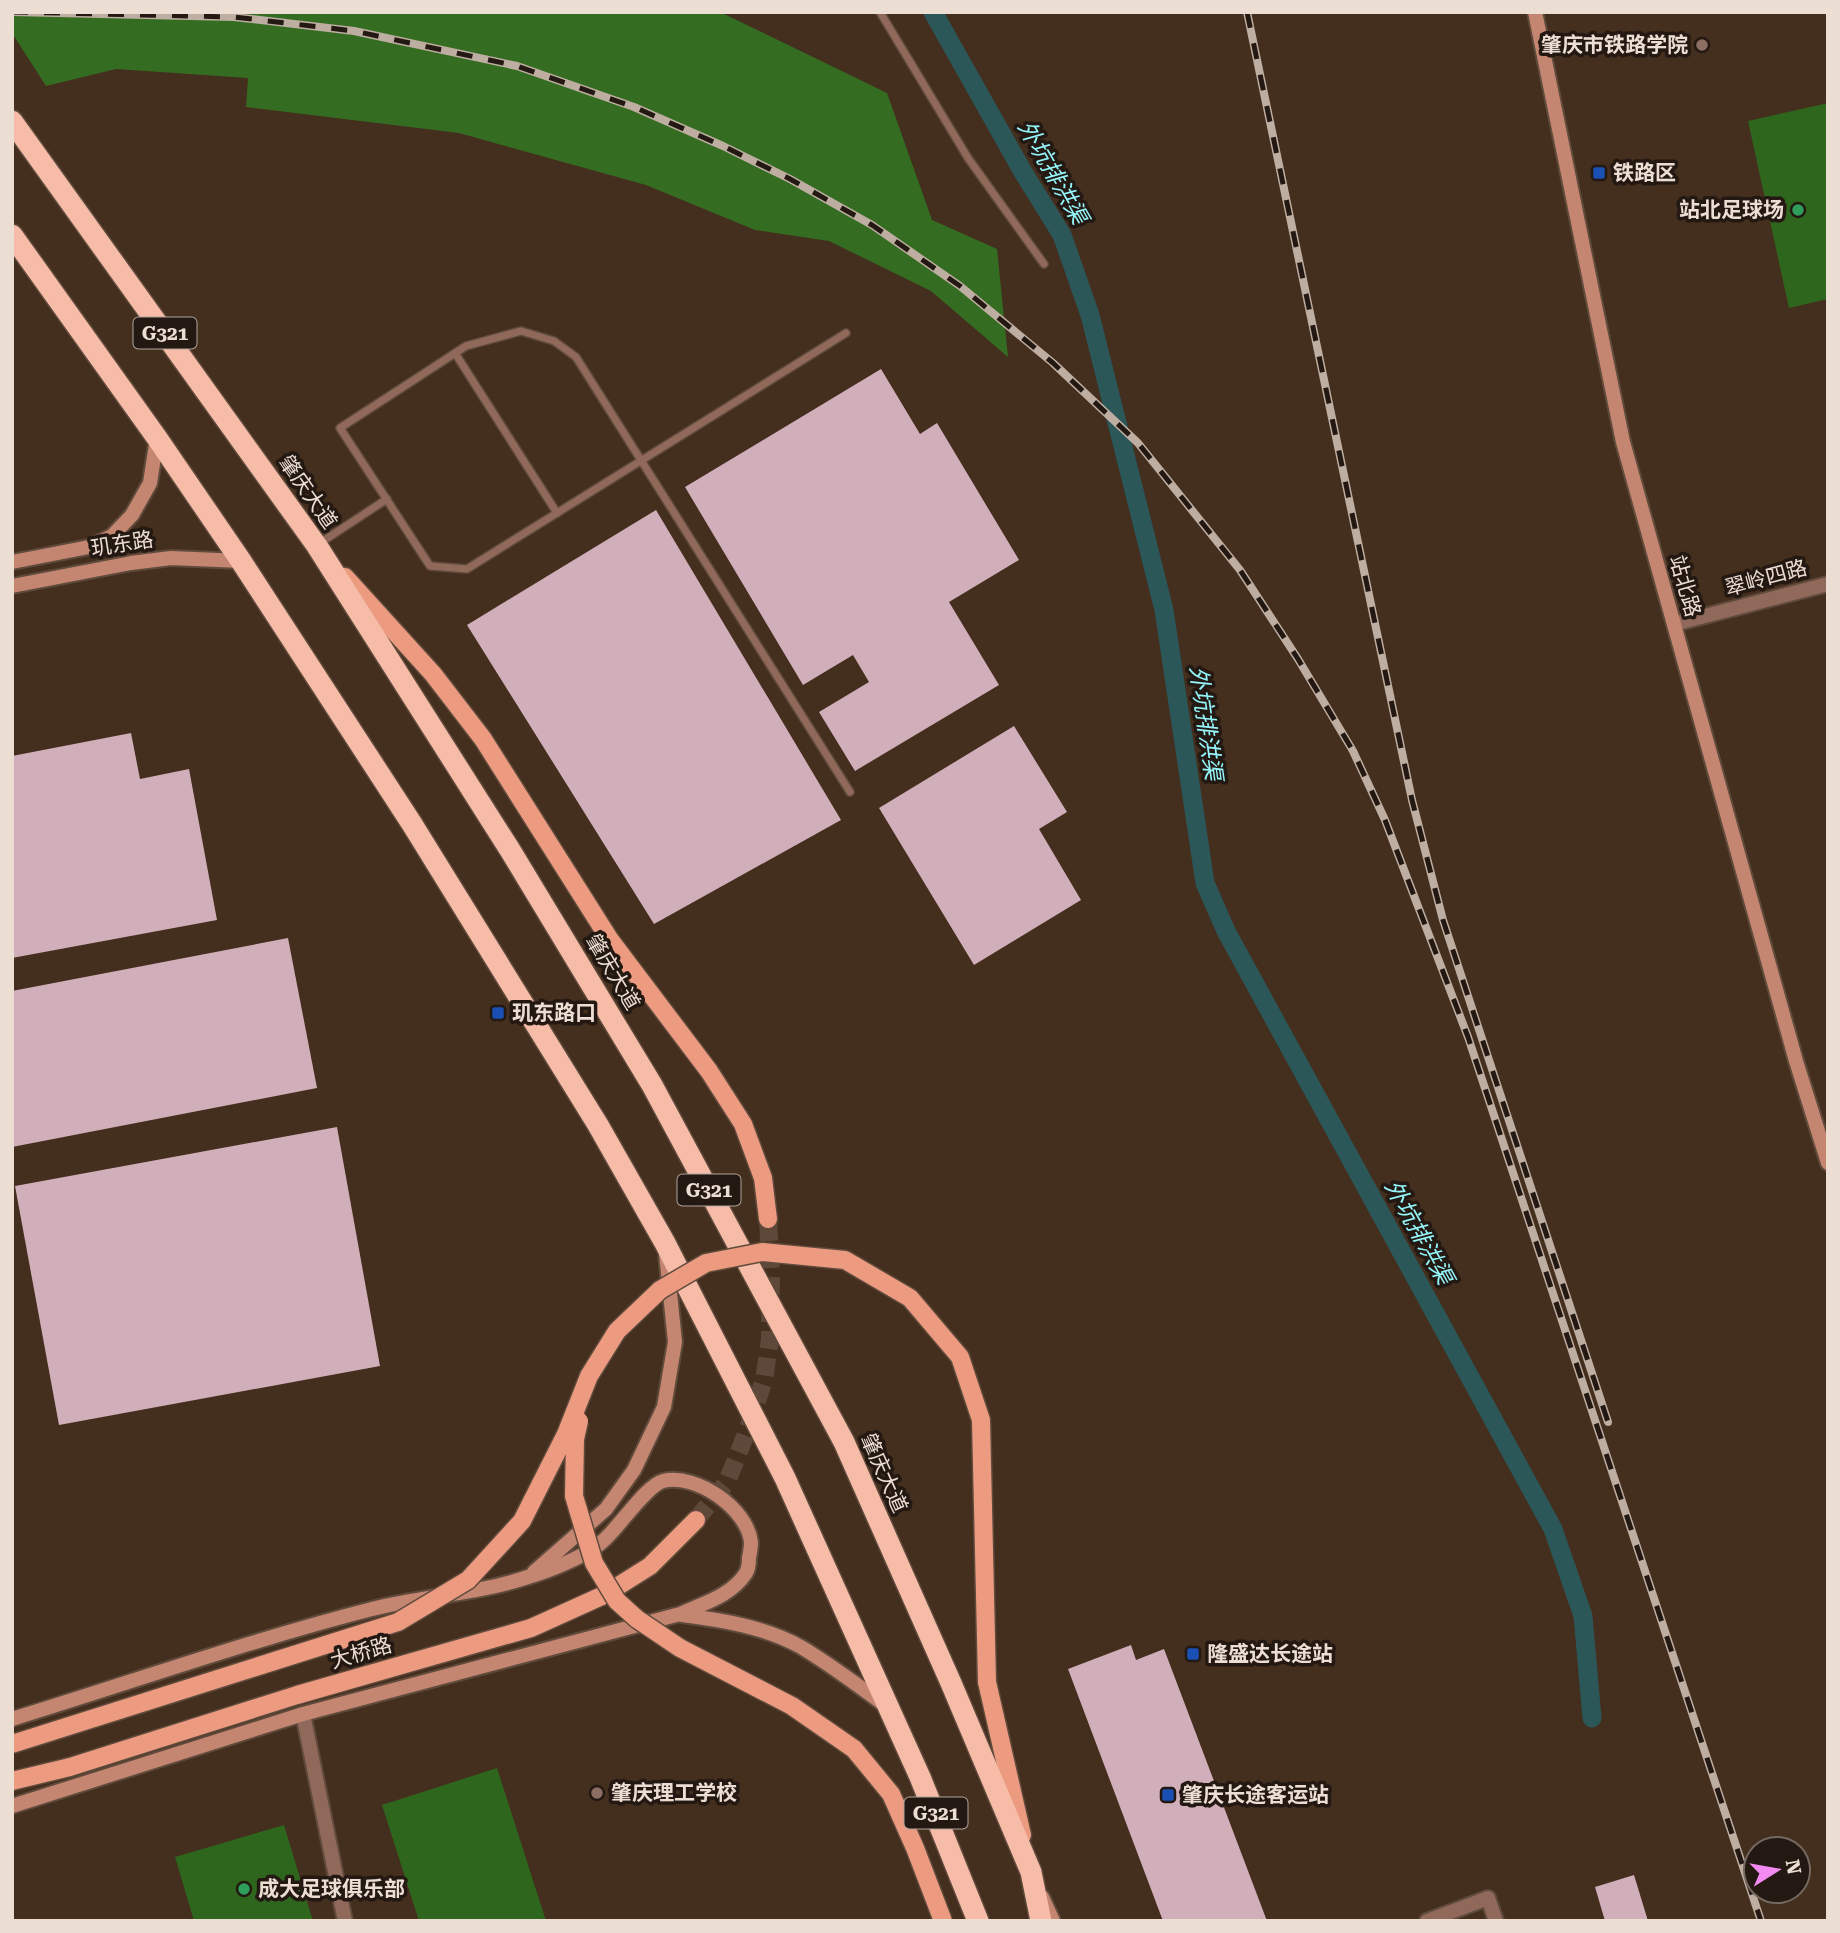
<svg xmlns="http://www.w3.org/2000/svg" width="1840" height="1933" font-family="'Roboto Serif','Noto Sans SC',serif">
<style>
.green{fill:#2f661d}
.forest{fill:#346d22}
.lines{fill:none;stroke-linecap:round;stroke-linejoin:round}
.canal{stroke:#2b5759;stroke-width:19}
.building{fill:#d1afba}
.primary-tunnel{stroke:#5d4839;stroke-width:18;stroke-dasharray:18 9;stroke-linecap:butt}
.lane-casing{stroke:#5f4a3b;stroke-width:10}
.street-casing{stroke:#5f4a3b;stroke-width:18}
.secondary-casing{stroke:#5f4a3b;stroke-width:18}
.primary-casing{stroke:#5f4a3b;stroke-width:21}
.highway-casing{stroke:#5f4a3b;stroke-width:24}
.lane{stroke:#90695b;stroke-width:7}
.street{stroke:#90695b;stroke-width:14}
.secondary{stroke:#c48670;stroke-width:14}
.primary{stroke:#ec9b80;stroke-width:18}
.highway{stroke:#f6bca8;stroke-width:21}
.rail-casing{stroke:#beada1;stroke-width:8}
.rail{stroke:#231912;stroke-width:5;stroke-dasharray:16;stroke-linecap:butt}
.primary-bridge-casing{stroke:#5f4a3b;stroke-width:21;stroke-linecap:butt}
.primary-bridge{stroke:#ec9b80;stroke-width:18}
.education-dot{fill:#8d6e63;stroke:#231912;stroke-width:2.5}
.transit-dot{fill:#1a4fb4;stroke:#231912;stroke-width:2.5}
.leisure-dot{fill:#2e9e5b;stroke:#231912;stroke-width:2.5}
.labels{text-anchor:middle;stroke-width:7;stroke-linejoin:round;paint-order:stroke}
.shield{fill:#231912;stroke:#b0a39a;stroke-width:2}
.shield-label{font-size:19px;font-weight:bold;fill:#edded4}
.poi-label{font-size:21px;font-weight:bold;fill:#edded4;stroke:#231912;text-anchor:start}
.street-label{font-size:21px;fill:#edded4;stroke:#231912}
.water-label{font-size:23px;font-style:italic;fill:#95f6fb;stroke:#231912}
</style>
<rect width="100%" height="100%" fill="#442e1e"/>
<g class="green">
<polygon points="1828,103 1828,299 1789,308 1748,121"/>
<polygon points="497,1768 546,1921 419,1921 382,1805"/>
<polygon points="284,1825 313,1921 194,1921 175,1857"/>
</g>
<polygon class="forest" points="12,12 720,12 887,93 932,220 997,249 1008,357 931,291 829,241 755,230 646,185 459,133 246,107 248,78 116,69 46,86 12,33"/>
<g class="lines">
<polyline class="canal" points="933,12 1023,172 1062,235 1090,315 1164,610 1205,883 1226,931 1553,1529 1583,1616 1592,1718"/>
</g>
<g class="building">
<polygon points="881,369 920,434 937,423 1019,560 949,602 999,685 855,771 819,712 869,682 853,655 803,685 685,487"/>
<polygon points="656,510 841,820 654,924 467,625"/>
<polygon points="1014,726 1067,812 1039,829 1081,900 974,965 879,808"/>
<polygon points="131,733 140,779 189,769 217,920 12,958 12,756"/>
<polygon points="288,938 317,1088 12,1147 12,991"/>
<polygon points="337,1127 380,1366 59,1425 15,1186"/>
<polygon points="1131,1645 1136,1660 1164,1649 1267,1921 1163,1921 1068,1669"/>
<polygon points="1634,1875 1648,1921 1605,1921 1595,1887"/>
</g>
<g class="lines">
<polyline class="primary-tunnel" points="696,1520 727,1482 746,1434 764,1380 770,1339 771,1276 768,1219"/>
<g class="lane-casing">
<g id="lane">
<polyline points="880,12 968,158 1044,264"/>
<polyline points="846,333 467,569 430,566 340,428 466,346 521,331 554,341 576,357 850,792"/>
<polyline points="455,353 557,513"/>
<polyline points="320,543 387,499"/>
</g>
</g>
<g class="street-casing">
<g id="street">
<polyline points="1674,624 1828,584"/>
<polyline points="303,1714 345,1921"/>
<polyline points="1427,1921 1488,1898 1496,1921"/>
</g>
</g>
<g class="secondary-casing">
<g id="secondary">
<polyline points="1535,12 1623,442 1796,1061 1828,1163"/>
<polyline points="12,562 89,547 112,536 132,515 150,483 157,438"/>
<polyline points="12,586 131,563 171,558 241,561"/>
<polyline points="534,1572 606,1509 634,1470 664,1407 675,1342 666,1254"/>
<path d="M682,1615C722,1620 765,1627 801,1647C831,1665 859,1686 886,1706"/>
<path d="M12,1719C132,1682 251,1640 372,1609C424,1596 477,1594 528,1577C549,1571 589,1555 604,1540C619,1527 647,1485 663,1481C696,1473 747,1508 751,1542C751,1547 750,1553 749,1558C749,1563 749,1568 746,1573C731,1596 704,1603 680,1614L303,1714L12,1806"/>
<polyline points="1042,1897 1053,1921"/>
</g>
</g>
<g class="primary-casing">
<g id="primary">
<polyline points="345,577 433,674 483,739 610,940 709,1071 743,1124 763,1178 768,1219"/>
<polyline points="987,1682 1022,1835"/>
<polyline points="12,1781 70,1767 297,1695 531,1628 604,1595 650,1566 696,1520"/>
</g>
</g>
<g class="highway-casing">
<g id="highway">
<polyline points="12,121 317,546 510,850 652,1085 844,1442 951,1683 1031,1872 1041,1921"/>
<polyline points="12,235 157,438 241,561 412,824 598,1125 665,1243 785,1478 920,1777 978,1921"/>
</g>
</g>
<use href="#lane" class="lane"/>
<use href="#street" class="street"/>
<use href="#secondary" class="secondary"/>
<use href="#primary" class="primary"/>
<use href="#highway" class="highway"/>
<g class="rail-casing">
<g id="rail">
<polyline points="12,12 234,17 354,31 517,66 634,107 723,146 790,179 872,225 960,286 1053,363 1138,443 1240,570 1298,659 1353,751 1385,820 1468,1037 1761,1921"/>
<polyline points="1247,12 1412,800 1443,920 1608,1422"/>
</g>
</g>
<use href="#rail" class="rail"/>
<g class="primary-bridge-casing">
<g id="primary-bridge">
<polyline points="579,1421 575,1439 574,1496 594,1563 617,1601 637,1619 680,1648 792,1706 854,1749 891,1794 915,1848 943,1921"/>
<polyline points="12,1744 398,1622 468,1580 522,1521 566,1434 589,1376 617,1331 660,1290 706,1263 762,1252 845,1260 910,1298 960,1357 981,1420 987,1682"/>
</g>
</g>
<use href="#primary-bridge" class="primary-bridge"/>
</g>
<g class="education-dot">
<circle cx="1702" cy="45" r="7"/>
<circle cx="597" cy="1793" r="7"/>
</g>
<g class="transit-dot">
<rect x="1592" y="166" width="14" height="14" rx="3.5"/>
<rect x="491" y="1006" width="14" height="14" rx="3.5"/>
<rect x="1186" y="1647" width="14" height="14" rx="3.5"/>
<rect x="1161" y="1788" width="14" height="14" rx="3.5"/>
</g>
<g class="leisure-dot">
<circle cx="1798" cy="210" r="7"/>
<circle cx="244" cy="1889" r="7"/>
</g>
<g class="labels">
<g class="shield">
<rect x="133.5" y="317.5" width="63" height="31" rx="5"/>
<rect x="677.5" y="1174.5" width="63" height="31" rx="5"/>
<rect x="904.5" y="1797.5" width="63" height="31" rx="5"/>
</g>
<g class="shield-label">
<text x="165" y="340">G321</text>
<text x="709" y="1197">G321</text>
<text x="936" y="1820">G321</text>
</g>
<g class="poi-label">
<text x="1688" y="52" text-anchor="end">肇庆市铁路学院</text>
<text x="1613" y="180">铁路区</text>
<text x="1784" y="217" text-anchor="end">站北足球场</text>
<text x="512" y="1020">玑东路口</text>
<text x="1207" y="1661">隆盛达长途站</text>
<text x="611" y="1800">肇庆理工学校</text>
<text x="1182" y="1802">肇庆长途客运站</text>
<text x="258" y="1896">成大足球俱乐部</text>
</g>
<g class="street-label">
<text transform="translate(308 492) rotate(55)" y="7">肇庆大道</text>
<text transform="translate(122 544) rotate(-9)" y="7">玑东路</text>
<text transform="translate(1766 578) rotate(-15)" y="7">翠岭四路</text>
<text transform="translate(1685 586) rotate(74)" y="7">站北路</text>
<text transform="translate(613 972) rotate(59)" y="7">肇庆大道</text>
<text transform="translate(884 1473) rotate(66)" y="7">肇庆大道</text>
<text transform="translate(361 1653) rotate(-16)" y="7">大桥路</text>
</g>
<g class="water-label">
<text transform="translate(1053 172) rotate(60)" y="8">外坑排洪渠</text>
<text transform="translate(1206 723) rotate(82)" y="8">外坑排洪渠</text>
<text transform="translate(1419 1232) rotate(61)" y="8">外坑排洪渠</text>
</g>
</g>
<rect width="1840" height="1933" fill="none" stroke="#edded4" stroke-width="28"/>
<g transform="translate(1777 1870) rotate(79)"><circle r="33" fill="#231912" stroke="#746860" stroke-width="2"/>
<path d="M0-5L12 26L0 18L-12 26Z" fill="#f38af2"/>
<text y="-10" font-size="19" font-weight="bold" text-anchor="middle" fill="#edded4">N</text>
</g>
</svg>
